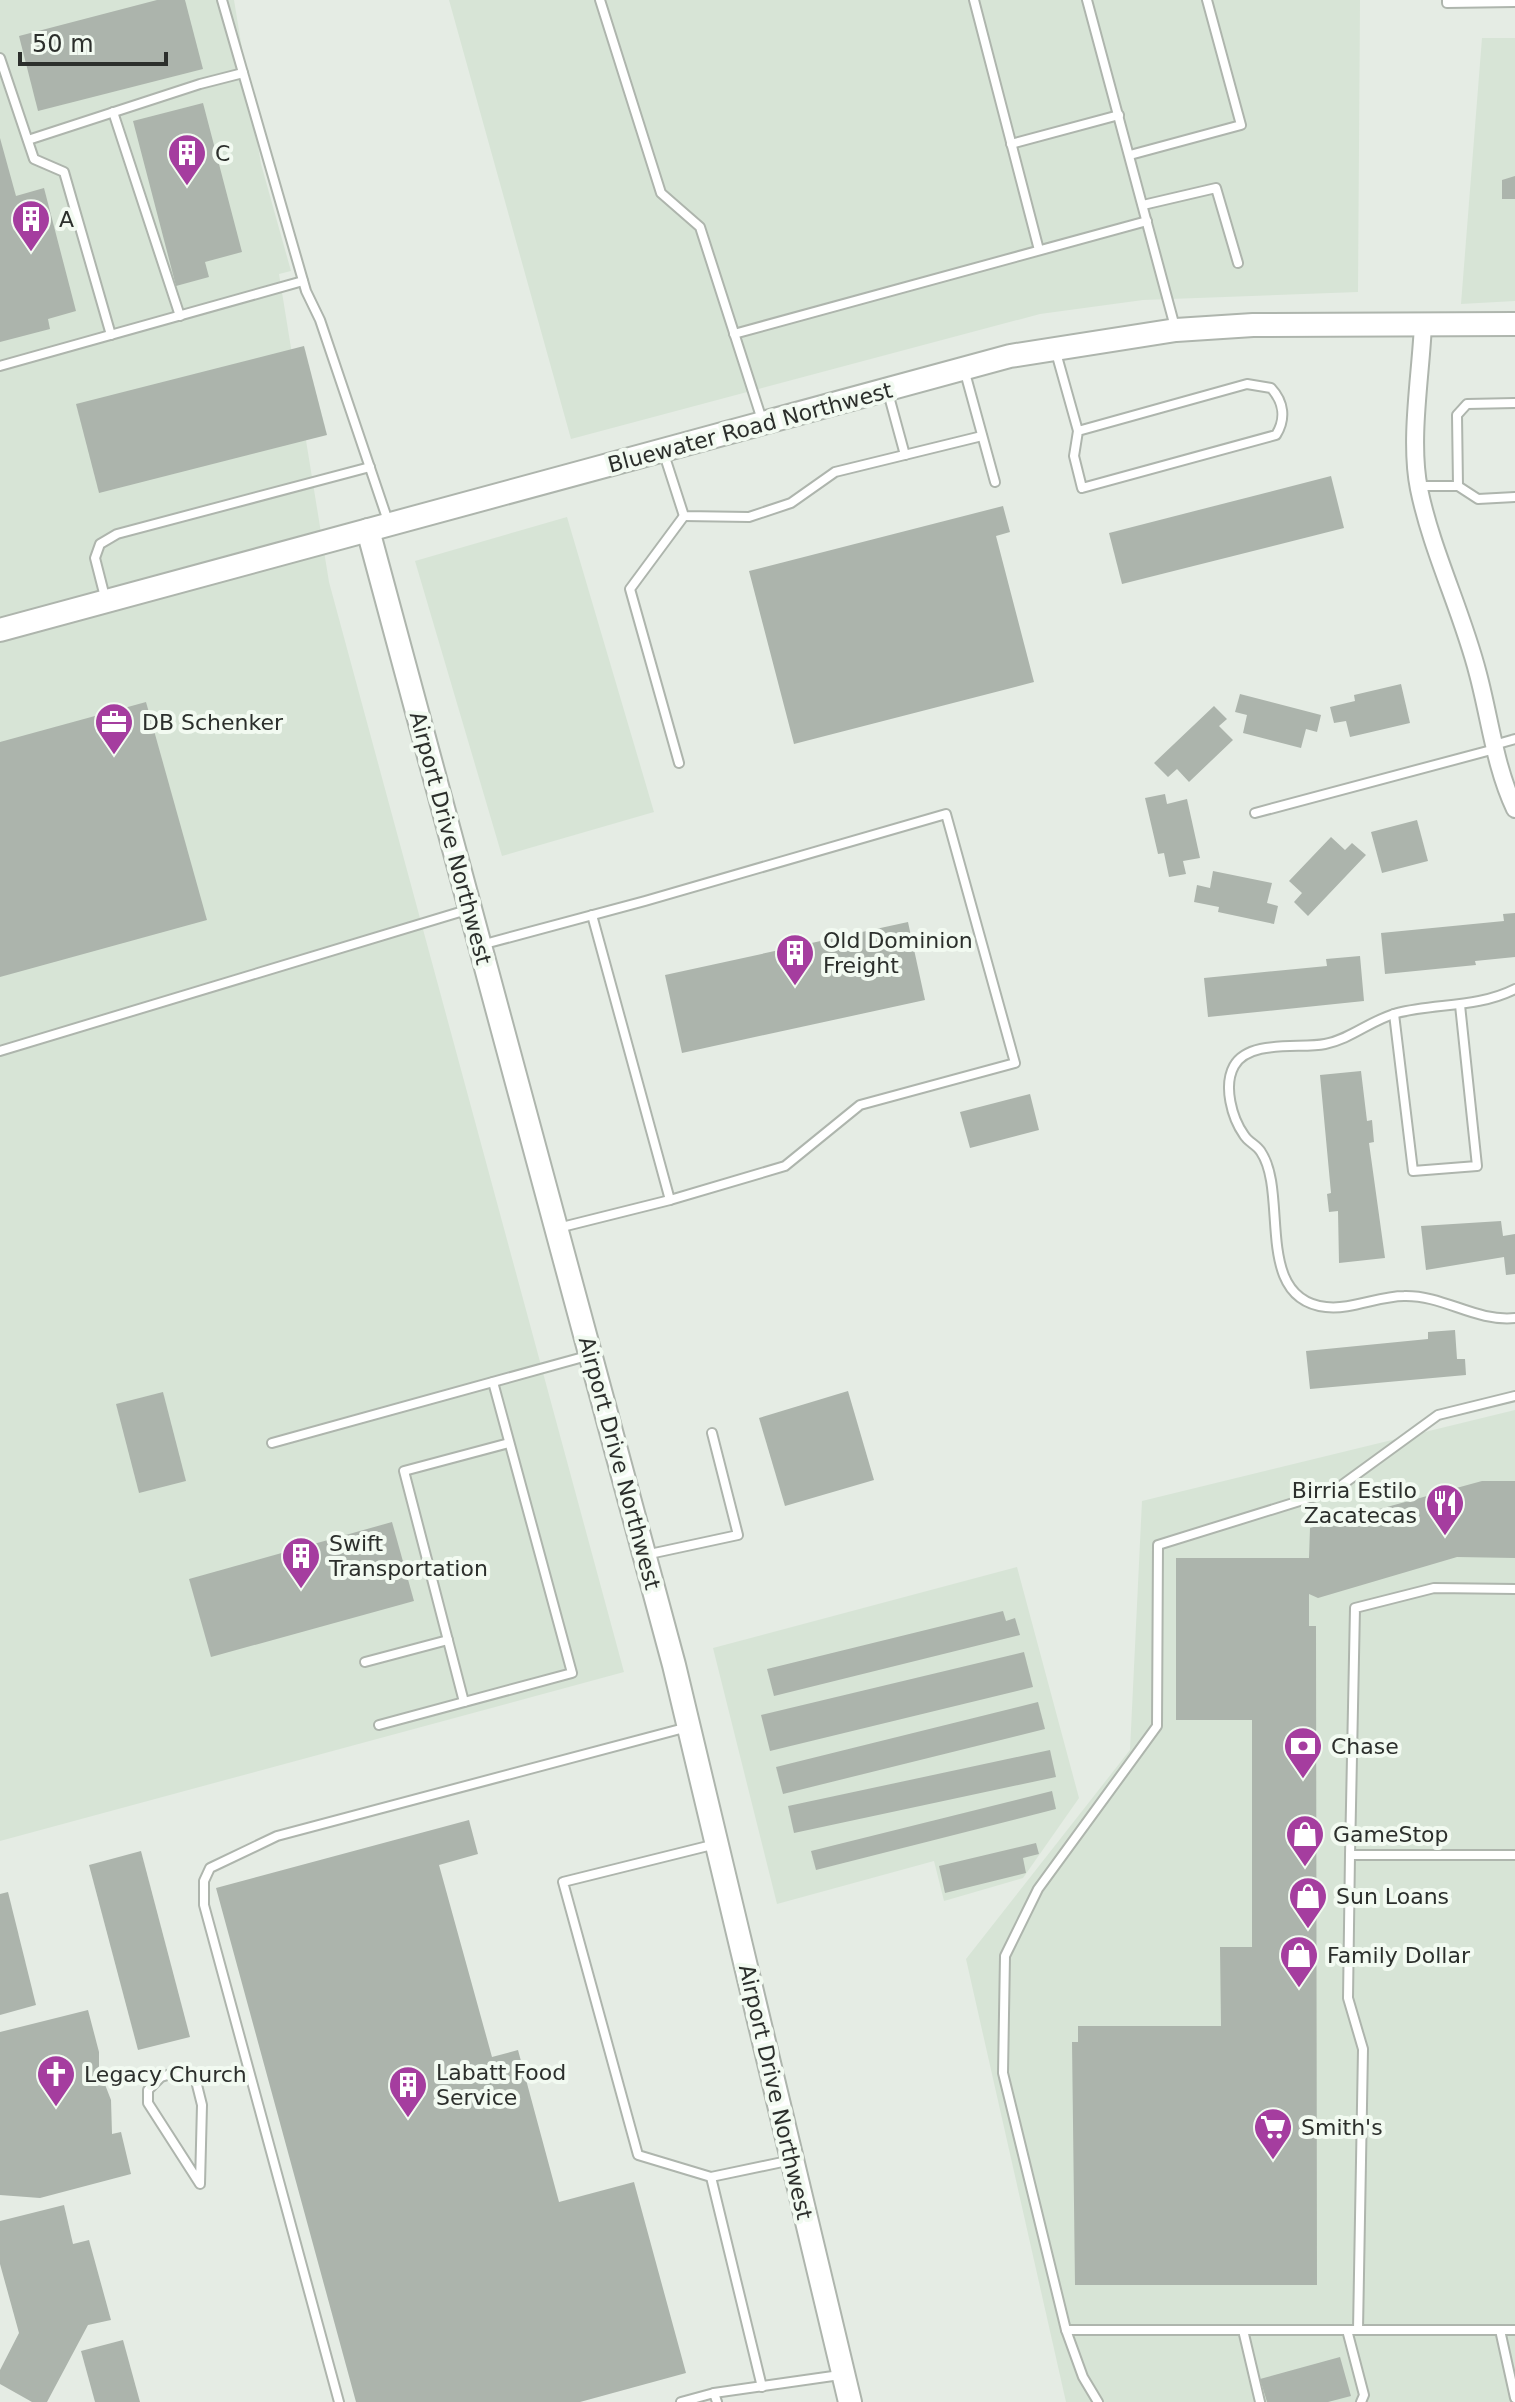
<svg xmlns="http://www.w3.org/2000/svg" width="1515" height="2402" font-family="'DejaVu Sans',sans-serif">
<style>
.built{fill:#d7e4d6}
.building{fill:#acb4ac}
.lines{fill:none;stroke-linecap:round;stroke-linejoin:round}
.lane-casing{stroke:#aeb5ad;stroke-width:12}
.street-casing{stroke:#aeb5ad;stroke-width:20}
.secondary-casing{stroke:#aeb5ad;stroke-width:26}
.lane{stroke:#fff;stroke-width:8}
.street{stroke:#fff;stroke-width:16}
.secondary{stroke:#fff;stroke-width:22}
.labels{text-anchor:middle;stroke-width:8;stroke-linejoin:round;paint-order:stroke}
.poi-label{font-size:22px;fill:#2c2f2c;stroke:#f2faf1;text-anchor:start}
.street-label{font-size:22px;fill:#2c2f2c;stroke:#f2faf1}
</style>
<rect width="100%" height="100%" fill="#e5ece4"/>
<g class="built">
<polygon points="0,0 234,0 261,164 291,271 279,274 329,582 624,1672 0,1841"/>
<polygon points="449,0 1360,0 1358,292 1143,300 1040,314 571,439"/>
<polygon points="1482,38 1515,38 1515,301 1461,304"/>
<polygon points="567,517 654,812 502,856 415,561"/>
<polygon points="1515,1410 1515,2402 1066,2402 966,1959 1130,1750 1142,1501"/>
<polygon points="1017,1567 1079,1798 1023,1878 944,1901 934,1861 777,1904 713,1648"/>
</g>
<g class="building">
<polygon points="157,0 185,0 203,69 38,111 19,36"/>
<polygon points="203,103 242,252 205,262 209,277 176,286 133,121"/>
<polygon points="0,138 16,196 44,188 76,311 48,319 50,329 0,342"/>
<polygon points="1515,176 1515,199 1502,199 1502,180"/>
<polygon points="304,346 327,435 99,493 76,404"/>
<polygon points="1331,476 1344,528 1122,584 1109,533"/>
<polygon points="1003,506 1010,532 996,536 1034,682 794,744 749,571"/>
<polygon points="1401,684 1410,723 1350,737 1346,721 1334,723 1330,707 1355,701 1354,695"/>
<polygon points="1240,694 1321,715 1317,732 1306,729 1301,748 1243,733 1247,715 1235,712"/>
<polygon points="146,702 207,920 0,977 0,742"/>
<polygon points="1214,706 1227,719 1219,726 1233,740 1189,782 1177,769 1168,777 1154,763"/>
<polygon points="1165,794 1167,804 1187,799 1200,858 1183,861 1186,874 1169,877 1164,853 1158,854 1145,798"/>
<polygon points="1417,820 1428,861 1382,873 1371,832"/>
<polygon points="1331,837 1345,850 1352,843 1366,855 1308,916 1294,902 1302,893 1289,881"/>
<polygon points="1213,871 1272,883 1267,903 1278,906 1274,924 1218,912 1219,907 1194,902 1197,885 1210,888"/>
<polygon points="1515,913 1515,957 1475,961 1476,965 1385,974 1381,933 1504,921 1503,914"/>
<polygon points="908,922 925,1000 682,1053 665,975"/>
<polygon points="1360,956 1364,1001 1208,1017 1204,978 1327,966 1326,959"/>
<polygon points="1361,1071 1367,1121 1372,1120 1374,1142 1369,1143 1385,1258 1339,1263 1338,1211 1329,1212 1327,1194 1331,1193 1320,1075"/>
<polygon points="1030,1094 1039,1130 970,1148 960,1112"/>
<polygon points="1501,1221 1503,1236 1515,1234 1515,1274 1506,1275 1504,1257 1426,1270 1421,1226"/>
<polygon points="1455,1330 1457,1359 1465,1359 1466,1375 1310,1389 1306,1351 1428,1339 1428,1332"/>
<polygon points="848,1391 874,1480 785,1506 759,1418"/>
<polygon points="163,1392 186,1481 139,1493 116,1404"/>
<polygon points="1482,1481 1515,1481 1515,1558 1457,1557 1318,1598 1309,1594 1309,1626 1316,1626 1317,2285 1075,2285 1072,2042 1078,2042 1078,2026 1221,2026 1220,1947 1252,1947 1252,1720 1176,1720 1176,1558 1309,1558 1310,1528"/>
<polygon points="392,1522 414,1601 211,1657 189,1579"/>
<polygon points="1003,1611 1006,1621 1015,1618 1020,1635 774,1696 767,1669"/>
<polygon points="1024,1652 1033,1687 770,1751 761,1715"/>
<polygon points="1038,1702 1045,1729 783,1794 776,1767"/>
<polygon points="1050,1750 1056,1777 794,1833 788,1806"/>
<polygon points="1052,1791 1056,1809 816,1870 811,1851"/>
<polygon points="469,1820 478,1854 439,1865 492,2057 518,2050 559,2202 634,2182 686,2373 580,2402 356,2402 216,1888"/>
<polygon points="1036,1843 1039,1854 1023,1858 1026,1873 945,1893 939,1866"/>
<polygon points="141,1851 190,2037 138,2050 89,1865"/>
<polygon points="8,1892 36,2005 0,2015 0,1894"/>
<polygon points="88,2010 99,2052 99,2069 111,2100 112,2134 121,2132 131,2174 40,2198 0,2195 0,2032"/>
<polygon points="64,2205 73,2244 89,2240 111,2320 88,2325 47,2402 32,2402 0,2384 0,2370 19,2333 0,2264 0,2221"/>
<polygon points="123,2340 140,2402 95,2402 81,2351"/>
<polygon points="1340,2357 1351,2396 1328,2402 1267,2402 1260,2379"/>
</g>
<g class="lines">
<g class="lane-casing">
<g id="lane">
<polyline points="222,0 306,291 320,320 388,521"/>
<polyline points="600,0 661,193 700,227 763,423"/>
<polyline points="974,0 1039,250"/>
<polyline points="1087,0 1175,327"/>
<polyline points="1447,0 1447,3 1515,2"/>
<polyline points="0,58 34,159 64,172 111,335"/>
<polyline points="113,112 180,316"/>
<polyline points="28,140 200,84 243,73"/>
<polyline points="1011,144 1119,115"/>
<polyline points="1130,155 1241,125 1207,0"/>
<polyline points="1143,205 1216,188 1238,263"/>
<polyline points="734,334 1147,221"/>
<path d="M1055,349L1078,431L1074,456L1082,488L1276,435C1286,419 1284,402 1271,388L1247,384L1078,431"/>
<polyline points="0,366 303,281"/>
<polyline points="964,369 995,482"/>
<polyline points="887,389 905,455"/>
<polyline points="663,451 684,516 749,517 791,503 835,472 982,436"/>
<polyline points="1419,486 1458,486 1478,499 1515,497"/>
<polyline points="1458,486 1457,415 1467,404 1515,403"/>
<polyline points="106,601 95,558 100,544 117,534 370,467"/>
<polyline points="1494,745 1515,739"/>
<polyline points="679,763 630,589 684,516"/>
<polyline points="1255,813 1495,749"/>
<polyline points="592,915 670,1200"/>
<polyline points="481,945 645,901 946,814 1015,1063 860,1105 785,1166 670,1200 558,1228"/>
<path d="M1515,989C1477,1008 1436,1003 1397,1013C1371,1020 1351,1039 1325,1044C1300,1049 1249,1039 1234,1066C1223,1086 1232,1118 1244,1135C1248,1142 1257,1145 1261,1152C1289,1194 1253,1299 1326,1307C1351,1310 1379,1296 1404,1296C1444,1295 1475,1322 1515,1318"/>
<polyline points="1394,1014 1413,1171 1477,1166 1460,1005"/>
<polyline points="0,1051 470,909"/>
<polyline points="1515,1396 1438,1415 1335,1490 1158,1545 1157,1726 1038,1889 1005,1956 1003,2073 1066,2330 1515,2330"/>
<polyline points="272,1443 587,1356"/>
<polyline points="645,1555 738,1535 712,1433"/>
<polyline points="365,1662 448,1640"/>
<polyline points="464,1702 404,1471 509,1443"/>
<polyline points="379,1725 572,1673 493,1382"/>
<polyline points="1350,1855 1355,1608 1434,1588 1515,1589"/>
<polygon points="177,2072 195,2077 202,2105 200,2184 148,2103 148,2090 161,2077"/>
<polyline points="711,2177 638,2155 563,1882 716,1844"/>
<polyline points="1066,2330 1083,2377 1098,2402"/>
<polyline points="1243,2330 1260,2402"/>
<polyline points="1347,2330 1364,2395 1361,2402"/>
<polyline points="1358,2330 1363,2049 1348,1998 1350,1855 1515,1855"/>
<polyline points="1500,2330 1515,2398"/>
<polyline points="762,2387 711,2177 792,2160"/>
<polyline points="714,2393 840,2375"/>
<polyline points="339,2402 204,1905 204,1881 210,1868 277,1836 688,1727"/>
<polyline points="681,2402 714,2393 717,2402"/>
</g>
</g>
<g class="street-casing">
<path id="street" d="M1423,324C1421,374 1409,440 1419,489C1432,552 1462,611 1478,674C1490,719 1495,767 1515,809"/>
</g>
<g class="secondary-casing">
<g id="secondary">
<polyline points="368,530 674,1665 850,2402"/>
<polyline points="0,630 1010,356 1176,330 1253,325 1515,324"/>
</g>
</g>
<use href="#lane" class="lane"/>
<use href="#street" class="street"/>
<use href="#secondary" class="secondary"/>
</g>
<defs>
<g id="building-pin" transform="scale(2)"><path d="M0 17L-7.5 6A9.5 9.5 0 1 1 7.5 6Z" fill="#a53d9f" stroke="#f2faf1"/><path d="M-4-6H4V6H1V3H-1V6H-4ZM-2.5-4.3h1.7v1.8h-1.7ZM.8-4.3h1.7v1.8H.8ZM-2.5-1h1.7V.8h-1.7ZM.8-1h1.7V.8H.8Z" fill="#fff"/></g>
<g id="office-pin" transform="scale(2)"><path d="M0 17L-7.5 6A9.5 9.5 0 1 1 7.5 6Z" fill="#a53d9f" stroke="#f2faf1"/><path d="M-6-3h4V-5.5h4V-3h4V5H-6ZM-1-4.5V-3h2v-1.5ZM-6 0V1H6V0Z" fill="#fff"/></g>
<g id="restaurant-pin" transform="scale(2)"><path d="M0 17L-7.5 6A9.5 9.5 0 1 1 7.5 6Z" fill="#a53d9f" stroke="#f2faf1"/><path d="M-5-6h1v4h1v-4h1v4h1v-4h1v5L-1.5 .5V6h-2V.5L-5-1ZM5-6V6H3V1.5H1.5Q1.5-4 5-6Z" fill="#fff"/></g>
<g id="bank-pin" transform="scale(2)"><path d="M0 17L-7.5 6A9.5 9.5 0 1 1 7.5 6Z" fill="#a53d9f" stroke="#f2faf1"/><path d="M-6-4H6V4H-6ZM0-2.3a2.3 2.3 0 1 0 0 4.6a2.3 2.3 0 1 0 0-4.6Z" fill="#fff"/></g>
<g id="shop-pin" transform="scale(2)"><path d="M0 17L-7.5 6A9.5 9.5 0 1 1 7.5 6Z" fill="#a53d9f" stroke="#f2faf1"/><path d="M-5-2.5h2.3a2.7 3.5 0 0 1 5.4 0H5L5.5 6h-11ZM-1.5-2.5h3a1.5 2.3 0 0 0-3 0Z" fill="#fff"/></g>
<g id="church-pin" transform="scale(2)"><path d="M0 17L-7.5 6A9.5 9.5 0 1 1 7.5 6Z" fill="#a53d9f" stroke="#f2faf1"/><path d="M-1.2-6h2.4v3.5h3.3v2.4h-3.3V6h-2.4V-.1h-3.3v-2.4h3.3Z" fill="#fff"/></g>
<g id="supermarket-pin" transform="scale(2)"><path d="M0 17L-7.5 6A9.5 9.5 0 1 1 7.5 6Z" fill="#a53d9f" stroke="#f2faf1"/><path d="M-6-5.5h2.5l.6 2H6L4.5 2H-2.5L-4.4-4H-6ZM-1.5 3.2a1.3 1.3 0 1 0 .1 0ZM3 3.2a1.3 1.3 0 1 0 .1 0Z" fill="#fff"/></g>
</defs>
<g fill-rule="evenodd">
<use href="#building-pin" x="187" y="153"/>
<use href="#building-pin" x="31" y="219"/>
<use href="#office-pin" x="114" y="722"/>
<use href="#building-pin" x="795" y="953"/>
<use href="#restaurant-pin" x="1445" y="1503"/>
<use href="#building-pin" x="301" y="1556"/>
<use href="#bank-pin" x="1303" y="1746"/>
<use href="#shop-pin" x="1305" y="1834"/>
<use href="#shop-pin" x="1308" y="1896"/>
<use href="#shop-pin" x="1299" y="1955"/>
<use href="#church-pin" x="56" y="2074"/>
<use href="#building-pin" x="408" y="2085"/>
<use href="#supermarket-pin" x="1273" y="2127"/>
</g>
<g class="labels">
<g class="poi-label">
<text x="215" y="161">C</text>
<text x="59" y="227">A</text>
<text x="142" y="730">DB Schenker</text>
<text x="823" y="948">Old Dominion<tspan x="823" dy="25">Freight</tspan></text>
<text x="1417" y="1498" text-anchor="end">Birria Estilo<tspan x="1417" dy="25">Zacatecas</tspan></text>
<text x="329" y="1551">Swift<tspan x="329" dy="25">Transportation</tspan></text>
<text x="1331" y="1754">Chase</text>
<text x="1333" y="1842">GameStop</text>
<text x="1336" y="1904">Sun Loans</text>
<text x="1327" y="1963">Family Dollar</text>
<text x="436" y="2080">Labatt Food<tspan x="436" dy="25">Service</tspan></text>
<text x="84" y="2082">Legacy Church</text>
<text x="1301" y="2135">Smith's</text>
</g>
<g class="street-label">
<text transform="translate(750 427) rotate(-15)" y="8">Bluewater Road Northwest</text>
<text transform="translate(451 838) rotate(75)" y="8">Airport Drive Northwest</text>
<text transform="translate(620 1463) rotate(75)" y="8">Airport Drive Northwest</text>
<text transform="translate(776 2092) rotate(77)" y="8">Airport Drive Northwest</text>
</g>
</g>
<path d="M20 52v12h146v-12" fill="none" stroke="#2c2f2c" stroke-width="4"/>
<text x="32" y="52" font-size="24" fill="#2c2f2c" stroke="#f2faf1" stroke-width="6" paint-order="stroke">50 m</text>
</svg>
